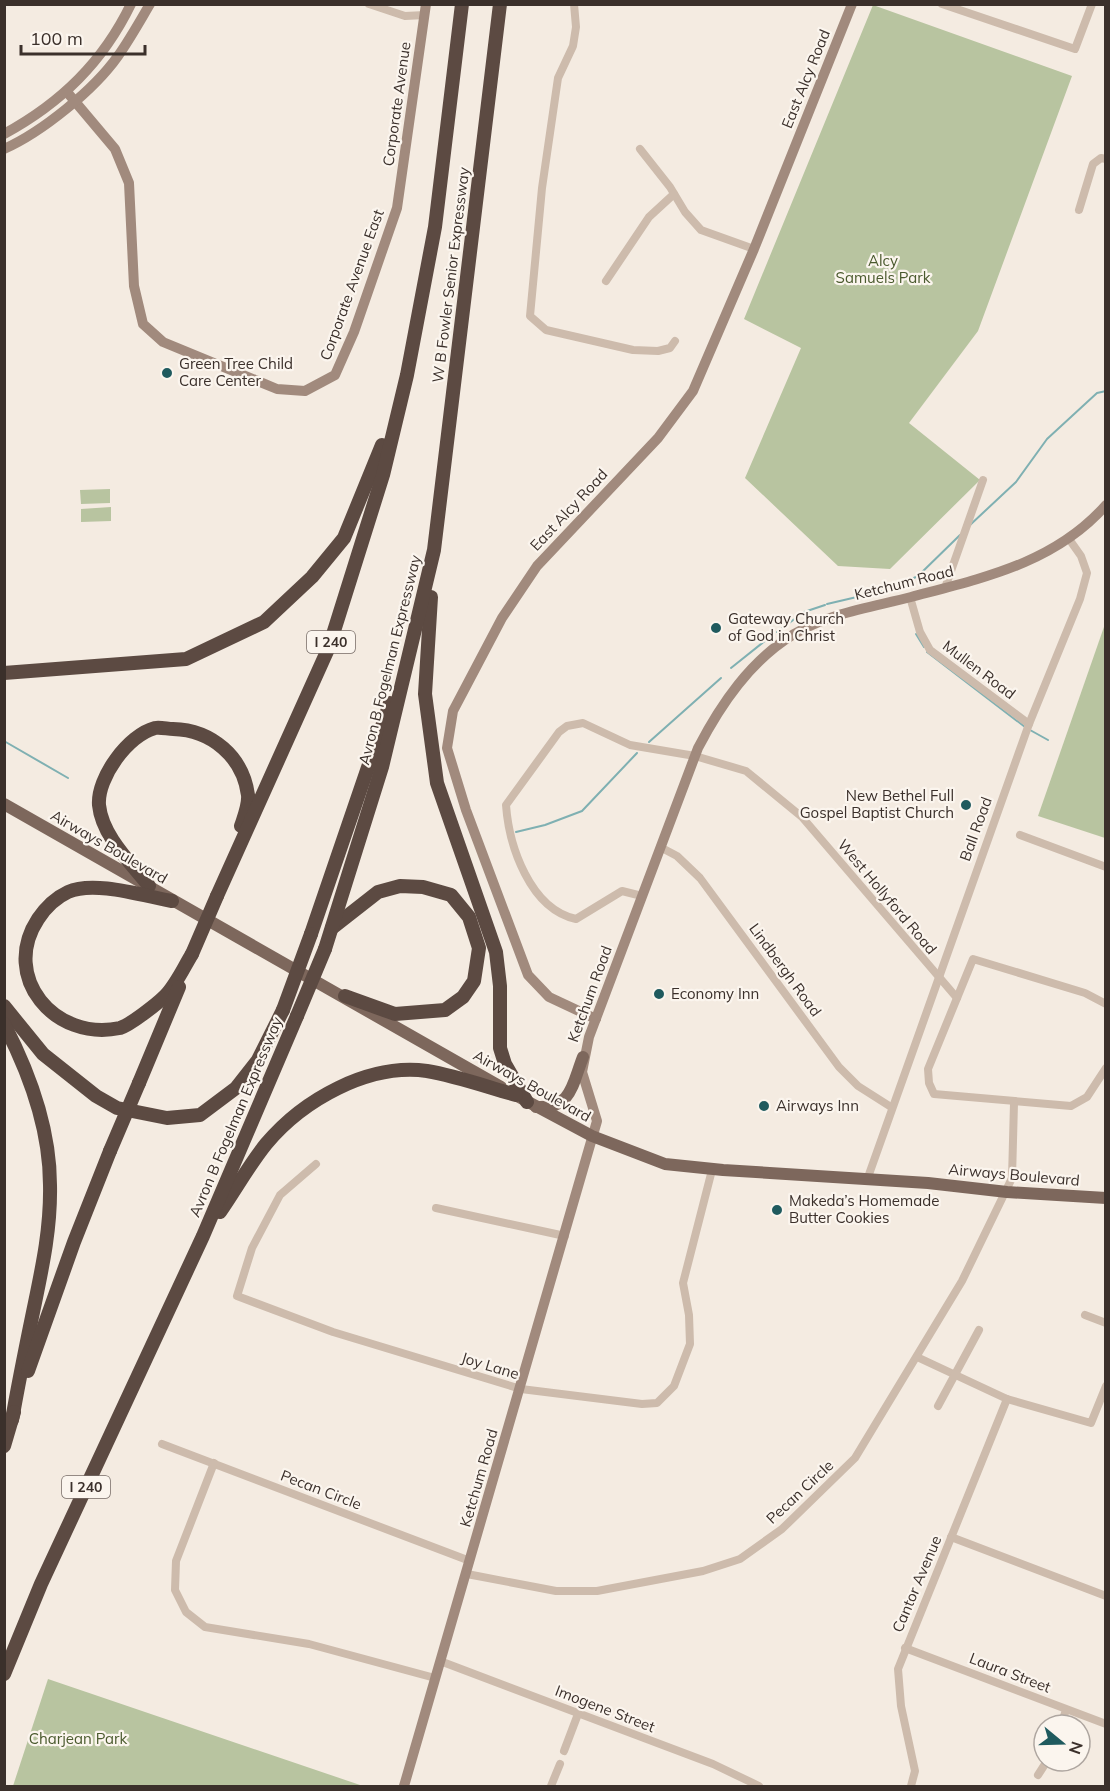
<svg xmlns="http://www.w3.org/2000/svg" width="1110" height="1791" font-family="Mulish,sans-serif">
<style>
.green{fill:#b8c4a0}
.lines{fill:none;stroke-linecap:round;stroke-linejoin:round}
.stream{stroke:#7fb0b2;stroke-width:2}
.street{stroke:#cdbbac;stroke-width:8}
.secondary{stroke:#a18a7d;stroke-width:10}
.primary{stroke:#7d675c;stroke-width:12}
.highway{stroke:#5c4a42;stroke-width:14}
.highway-bridge{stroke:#5c4a42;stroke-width:14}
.poi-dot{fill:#1f5a5e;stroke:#fbf5ee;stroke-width:2}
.labels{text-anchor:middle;stroke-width:4.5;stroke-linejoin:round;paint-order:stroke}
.shield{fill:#fbf5ee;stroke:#756b66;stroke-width:1.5}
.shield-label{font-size:14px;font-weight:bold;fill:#3b302b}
.street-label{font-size:15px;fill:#3b302b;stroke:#fbf5ee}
.park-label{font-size:15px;fill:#4a5a2e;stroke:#fbf5ee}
.poi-label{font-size:15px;fill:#3b302b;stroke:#fbf5ee;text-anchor:start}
</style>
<rect width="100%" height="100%" fill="#f4ebe1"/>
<g class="green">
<polygon points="873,5 1072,76 978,331 909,423 980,480 890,569 838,566 745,478 801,348 744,319"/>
<polygon points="110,489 110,503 81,504 80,490"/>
<polygon points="111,507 111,521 81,522 81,509"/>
<polygon points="1105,624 1105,838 1038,816"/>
<polygon points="48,1679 363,1786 13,1786"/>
</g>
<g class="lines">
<g class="stream">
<polyline points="970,525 1016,482 1047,439 1097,393 1106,391"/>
<polyline points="827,604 891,589 918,576 960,535"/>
<polyline points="777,632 804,612 825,605"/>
<polyline points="916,634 924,647"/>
<polyline points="927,652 1025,727"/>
<polyline points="731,668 766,640"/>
<polyline points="1030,730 1048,740"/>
<polyline points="4,741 68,778"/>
<polyline points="649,742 721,678"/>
<polyline points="516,832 545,825 582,811 637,753"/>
</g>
<g class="street">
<polyline points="369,4 405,16 425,15"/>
<polyline points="574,4 576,27 573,46 558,78 542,188 530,316 546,330 633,350 658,351 670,348 675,341"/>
<polyline points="942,4 1075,49 1092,4"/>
<polyline points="640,149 670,187 685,212 701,230 754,249"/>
<polyline points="1079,210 1093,164 1101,158 1106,159"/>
<polyline points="606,281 649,217 674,194"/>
<polyline points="945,588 983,480"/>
<polyline points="910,597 920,632 930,650 1029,724"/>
<polyline points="1020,835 1106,867"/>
<polyline points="660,847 677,856 700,878 839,1067 858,1086 891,1107"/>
<path d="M642,896L622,891L576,919C530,909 509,846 506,805L559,732L567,726L583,723L630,745L695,756L746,771L802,817L957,998"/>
<polyline points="1106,1004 1085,993 973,959 928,1069 929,1083 934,1094 1071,1106 1087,1097 1106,1068"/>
<polyline points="316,1164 280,1195 252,1248 237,1296 333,1332 521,1389 642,1404 657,1403 674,1386 690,1344 689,1315 683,1283 712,1170"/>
<polyline points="867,1180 1029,724 1080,599 1087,573 1081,556 1069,539"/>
<polyline points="436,1208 565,1236"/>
<polyline points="1085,1315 1106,1323"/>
<polyline points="917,1357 1007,1399 1091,1423 1106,1386"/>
<polyline points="938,1406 979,1330"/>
<polyline points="162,1444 470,1561"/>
<polyline points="214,1463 176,1561 175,1590 186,1612 205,1627 309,1644 435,1678"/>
<polyline points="951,1537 1106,1596"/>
<polyline points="467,1574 556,1591 597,1591 703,1571 740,1559 782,1529 855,1458 962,1281 1012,1178 1014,1103"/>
<polyline points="905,1648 1106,1724"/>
<polyline points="440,1661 713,1764 759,1786"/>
<polyline points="1061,1725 1066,1710"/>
<polyline points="564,1751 578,1714"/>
<polyline points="1038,1775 1047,1761"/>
<polyline points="551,1786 560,1764"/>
<polyline points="911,1786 915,1771 901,1706 898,1669 1007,1399"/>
</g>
<g class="secondary">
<polyline points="67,92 115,149 129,183 134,286 143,324 163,342 277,389 305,391 335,375 354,332 397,208 426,4"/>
<path d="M4,134C61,103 103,62 131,4"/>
<path d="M4,149C42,132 94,90 118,56C130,39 140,21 150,4"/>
<polyline points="596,1019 549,997 528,975 466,810 447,748 453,711 502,618 537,566 658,438 693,391 754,249 852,4"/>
<path d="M404,1786L597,1121L582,1072L589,1037L698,748C721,704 750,661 794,634C830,613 872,607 911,597C983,578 1055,563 1106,505"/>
</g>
<g class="primary">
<polyline points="4,804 501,1087"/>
<polyline points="519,1097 592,1136 665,1164 723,1170 928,1183 1007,1192 1106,1198"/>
<path d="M536,1107C572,1109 572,1085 583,1057"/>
</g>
<g class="highway">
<polyline points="431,597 425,694 437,783 496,952 500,986 500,1048 505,1064 527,1102"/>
<polyline points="4,673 186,659 264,622 312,577 344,538 382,445"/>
<path d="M149,886C131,863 102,836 99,805C97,778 128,735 155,728C160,727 168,729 173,729C212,730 243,757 248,795C249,805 244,817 241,826"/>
<polyline points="217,896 329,647 383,475 407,375 435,227 462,4"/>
<path d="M172,901C144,896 94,880 68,892C55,898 46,907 38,919C0,977 55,1042 120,1028C130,1025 157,1004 165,996C176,985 184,967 192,954"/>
<polyline points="332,928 378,892 400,886 423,887 451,895 469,917 479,948 474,981 463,997 445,1010 395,1014 345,996"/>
<polyline points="311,934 390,703"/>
<polyline points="325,949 382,767 434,550 500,4"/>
<polyline points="4,1006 43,1054 96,1096 117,1108 167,1118 200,1115 236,1088 258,1060 283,1010"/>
<path d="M4,1024C30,1074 50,1128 50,1185C51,1231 41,1273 32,1317C25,1351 18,1386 12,1420"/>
<polyline points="139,1083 179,987"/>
<path d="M220,1212C236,1189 249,1165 266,1144C303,1100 368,1063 427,1071C457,1076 487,1087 516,1095"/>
<polyline points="28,1371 74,1242 110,1151"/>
<polyline points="4,1446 14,1412"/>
<polyline points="4,1674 41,1584 203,1236 297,1016"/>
</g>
<g class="highway-bridge">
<polyline points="192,954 217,896"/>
<polyline points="283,1010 311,934"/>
<polyline points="297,1016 325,949"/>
<polyline points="110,1151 139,1083"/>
</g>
</g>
<g class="poi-dot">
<circle cx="167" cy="373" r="6"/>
<circle cx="716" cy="628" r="6"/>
<circle cx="966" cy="805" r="6"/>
<circle cx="659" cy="994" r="6"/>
<circle cx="764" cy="1106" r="6"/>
<circle cx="777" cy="1210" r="6"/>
</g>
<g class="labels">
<g class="shield">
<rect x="307" y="631" width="48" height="22" rx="4.5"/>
<rect x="62" y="1476" width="48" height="22" rx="4.5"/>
</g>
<g class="shield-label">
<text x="331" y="647">I 240</text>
<text x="86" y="1492">I 240</text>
</g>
<g class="street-label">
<text transform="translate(806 79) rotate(-68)" y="5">East Alcy Road</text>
<text transform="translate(397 104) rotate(-82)" y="5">Corporate Avenue</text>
<text transform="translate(451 275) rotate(-83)" y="5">W B Fowler Senior Expressway</text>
<text transform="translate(352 285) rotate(-70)" y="5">Corporate Avenue East</text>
<text transform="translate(569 510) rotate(-47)" y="5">East Alcy Road</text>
<text transform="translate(904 583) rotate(-14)" y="5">Ketchum Road</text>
<text transform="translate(390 660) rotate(-76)" y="5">Avron B Fogelman Expressway</text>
<text transform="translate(979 670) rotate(37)" y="5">Mullen Road</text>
<text transform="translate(976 829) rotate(-70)" y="5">Ball Road</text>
<text transform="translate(109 847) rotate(30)" y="5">Airways Boulevard</text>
<text transform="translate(887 897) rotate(50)" y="5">West Hollyford Road</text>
<text transform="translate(785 970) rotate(54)" y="5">Lindbergh Road</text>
<text transform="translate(590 994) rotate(-70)" y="5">Ketchum Road</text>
<text transform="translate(532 1086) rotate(29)" y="5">Airways Boulevard</text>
<text transform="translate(236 1117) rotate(-67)" y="5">Avron B Fogelman Expressway</text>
<text transform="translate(1014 1175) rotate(5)" y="5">Airways Boulevard</text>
<text transform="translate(490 1366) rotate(17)" y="5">Joy Lane</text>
<text transform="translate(479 1478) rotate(-74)" y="5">Ketchum Road</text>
<text transform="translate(321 1490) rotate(21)" y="5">Pecan Circle</text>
<text transform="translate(800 1492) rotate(-43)" y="5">Pecan Circle</text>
<text transform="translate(917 1584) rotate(-67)" y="5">Cantor Avenue</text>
<text transform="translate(1010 1673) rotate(21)" y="5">Laura Street</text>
<text transform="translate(605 1709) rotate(21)" y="5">Imogene Street</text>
</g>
<g class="park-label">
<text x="883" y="266">Alcy<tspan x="883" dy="17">Samuels Park</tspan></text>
<text x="78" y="1744">Charjean Park</text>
</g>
<g class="poi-label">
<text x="179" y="369">Green Tree Child<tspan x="179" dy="17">Care Center</tspan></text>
<text x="728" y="624">Gateway Church<tspan x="728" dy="17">of God in Christ</tspan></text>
<text x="954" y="801" text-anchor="end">New Bethel Full<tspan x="954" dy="17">Gospel Baptist Church</tspan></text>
<text x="671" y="999">Economy Inn</text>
<text x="776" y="1111">Airways Inn</text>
<text x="789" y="1206">Makeda’s Homemade<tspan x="789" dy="17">Butter Cookies</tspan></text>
</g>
</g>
<rect width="1110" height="1791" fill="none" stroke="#3b302b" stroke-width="12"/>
<g transform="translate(1062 1743) rotate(109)"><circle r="28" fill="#fbf5ee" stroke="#aea6a0" stroke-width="1.5"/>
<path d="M0-4.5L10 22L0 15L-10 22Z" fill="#1f5a5e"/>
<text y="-9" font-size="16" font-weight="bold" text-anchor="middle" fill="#3b302b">N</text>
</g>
<path d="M21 45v9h124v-9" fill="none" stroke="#3b302b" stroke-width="3"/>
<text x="30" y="45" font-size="18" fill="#3b302b" stroke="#fbf5ee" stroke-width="4.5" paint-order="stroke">100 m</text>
</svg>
